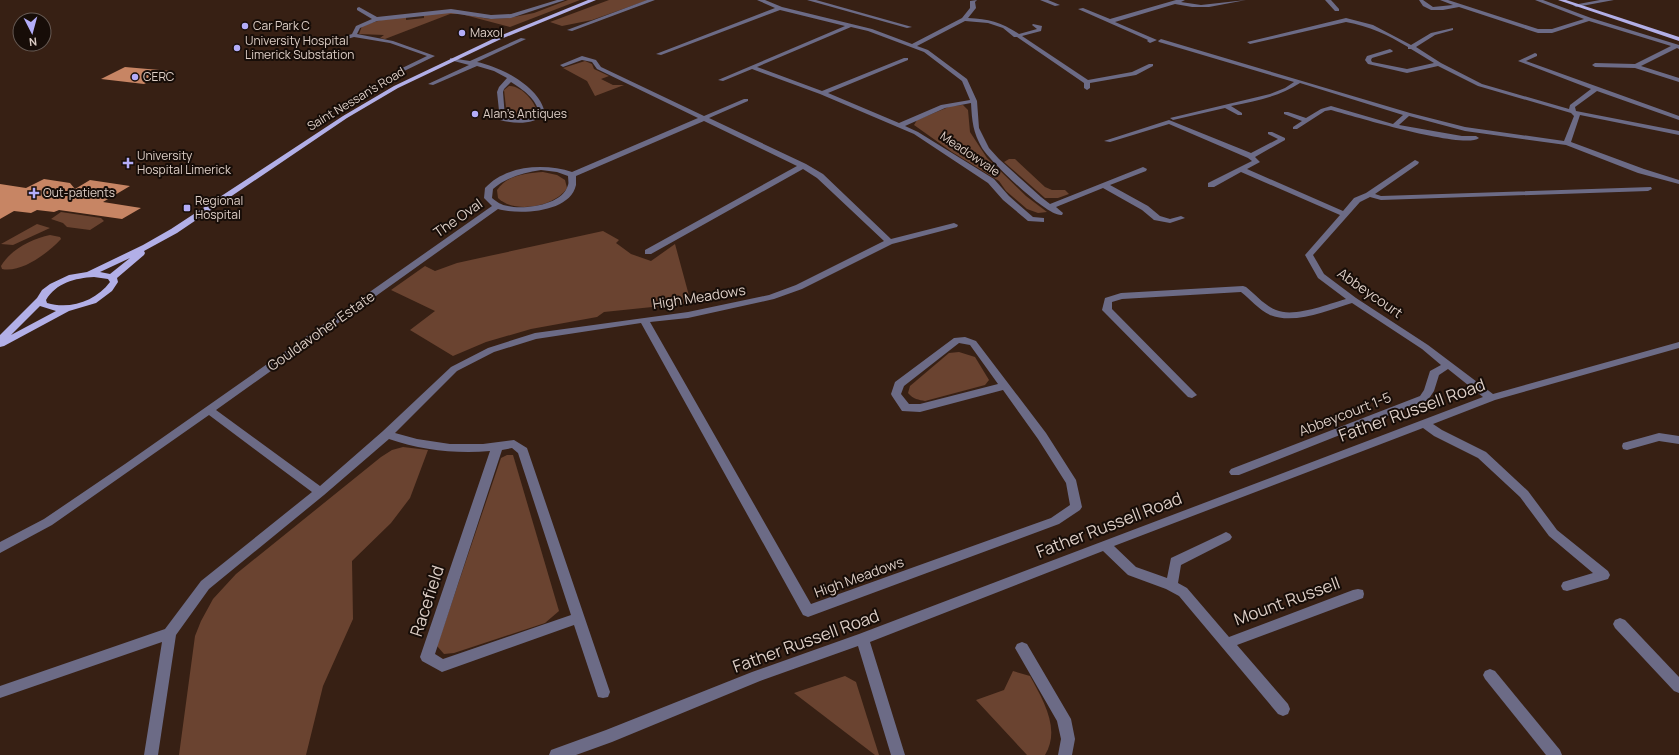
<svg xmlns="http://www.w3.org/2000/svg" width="1679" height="755" font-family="Manrope,sans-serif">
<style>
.green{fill:#6a4330}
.building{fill:#c78564}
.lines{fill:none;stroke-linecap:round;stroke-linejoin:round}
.minor{fill:#6c6b86;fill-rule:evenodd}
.major{fill:#b2afe7;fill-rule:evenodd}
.poi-dot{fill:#b3adf9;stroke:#170d08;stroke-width:1.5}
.labels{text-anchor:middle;stroke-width:4;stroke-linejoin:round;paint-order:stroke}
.far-poi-label{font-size:12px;fill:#ddcec6;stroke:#170d08;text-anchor:start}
.far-street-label{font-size:12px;fill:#ddcec6;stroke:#170d08}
.street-label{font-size:14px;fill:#ddcec6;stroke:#170d08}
.near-street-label{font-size:17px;fill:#ddcec6;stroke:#170d08}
</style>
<rect width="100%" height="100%" fill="#372014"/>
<g class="green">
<polygon points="568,0 580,0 510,27 461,14 450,14 385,39 380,38 384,35 359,34 362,26 381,20 406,17 406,20 424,18 424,15 451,12 489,19 509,18 534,13"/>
<polygon points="609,0 648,0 592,20 562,26 550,22"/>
<polygon points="585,61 592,64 594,69 609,76 601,79 613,85 624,85 595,96 587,81 563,68"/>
<path d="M509,86C521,85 537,103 537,114C528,119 516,122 507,116L504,90Z"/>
<polygon points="963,105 968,110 970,132 987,158 1026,196 1047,212 1038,213 1027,209 1006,191 999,181 952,152 914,125 917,120 951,106"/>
<polygon points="1009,159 1015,159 1045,187 1052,190 1065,190 1069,194 1058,198 1045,198 1004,162"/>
<path d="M543,172L557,175L565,180L567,188C555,207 514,214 498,198L497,190C507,175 527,173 543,172Z"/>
<polygon points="61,212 101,218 104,221 90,230 67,227 63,223 51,219"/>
<polygon points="37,224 50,228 13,245 1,244"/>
<polygon points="603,231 619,240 616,243 631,254 651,261 675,244 691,303 604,312 597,317 531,329 486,342 453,356 410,330 435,311 391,290 425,266 435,271 457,263"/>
<path d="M50,235L60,237L61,239C48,253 22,273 2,269L1,266C11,249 32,239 50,235Z"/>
<path d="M959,352L975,357L989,380L985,385L925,401C919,400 913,399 908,393L910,386L949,353Z"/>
<polygon points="403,447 428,450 410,498 391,523 352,561 353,619 323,686 306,755 179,755 195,636 201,621 213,599 236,574 381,457 392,450"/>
<polygon points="507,455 513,455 559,611 545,623 454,653 444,654 437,646 501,458"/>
<path d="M1013,671L1030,676C1043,700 1061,729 1045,755H1027L976,700L1004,690Z"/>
<polygon points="845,676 856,682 879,755 875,755 794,693"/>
</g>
<g class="building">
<polygon points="125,67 171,71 144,84 101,79"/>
<polygon points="44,179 70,183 75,189 90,180 130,186 103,202 141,208 122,219 59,210 54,212 37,210 31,213 14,211 0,219 0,184 26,188"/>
</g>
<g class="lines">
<g class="minor">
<polygon points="557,0 565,0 511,18 491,19 451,13 377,21 360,28 357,34 393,41 435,56 398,74 396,73 396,71 427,56 390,43 354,37 327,45 324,43 352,34 356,26 372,19 357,10 357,8 359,7 377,17 451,9 491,15 511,14"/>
<polygon points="647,0 655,0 572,31 567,30"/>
<path d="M757,0H765L782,7L872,29L912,44L962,18L970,8V1L977,0L975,2L976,8L968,18C989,19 1001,22 1019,34L1037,29L1032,25L1033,24L1042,26L1041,31L1022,36L1088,80L1132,72L1149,64H1153V66L1136,75L1090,83V88L1087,90L1084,88V83L1017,37H1014L1003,28L988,23L965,21L917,46L928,50L967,79L977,101L979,128L989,148L999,159L1041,197L1050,204L1143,167L1147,169L1146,171L1110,185L1148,206L1160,216L1170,219L1181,216L1185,218L1170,223L1154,220L1142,210L1103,188L1056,207L1063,213L1062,215C1048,218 990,161 982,148C973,132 972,122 971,103L945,108L905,126L918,132L994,179L1009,196L1033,217L1044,218V222L1028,221L1003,200L988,183L914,134L820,94L752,69L723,81L718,80L845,26L780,10L661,55L656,54L775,8ZM851,27L868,31L924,52L962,81L970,100L941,105L899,123L828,93L908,60V58H904L822,91L757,67Z"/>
<polygon points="807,0 816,0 912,27 907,28"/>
<polygon points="1040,0 1048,0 1060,5 1055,6"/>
<polygon points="1185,0 1181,2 1201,5 1246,0 1209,7 1192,7 1175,4 1115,22 1157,40 1150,43 1147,41 1148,40 1078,9 1083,8 1110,19 1176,0"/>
<polygon points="1325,0 1331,0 1339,9 1339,11 1335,11"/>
<polygon points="1419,0 1423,0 1433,7 1453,5 1440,0 1448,0 1538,29 1552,29 1584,19 1535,0 1543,0 1591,18 1679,45 1679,49 1677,48 1641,66 1679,78 1679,82 1635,68 1595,67 1592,65 1595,63 1635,64 1671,46 1589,21 1552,33 1538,33 1459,7 1443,10 1431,10 1423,6"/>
<polygon points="1600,0 1614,0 1576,7 1573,5"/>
<path d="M1346,18L1373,25L1411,45L1431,33L1453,28V30L1435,35L1416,47L1441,63L1482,84L1569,109L1570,105L1591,89L1518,61L1535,53L1537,54V56L1526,61L1679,116V120L1597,91L1575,107L1576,111L1679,131V135L1580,115L1571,142L1644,169L1679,180V184L1638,173L1566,145L1465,131L1409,116L1399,125L1462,136H1476L1479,138C1464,150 1353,116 1331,110L1325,111L1297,129H1293V127L1302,121L1284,114V112H1288L1306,118L1321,109L1331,106L1393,124L1403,115L1300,83C1279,97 1255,101 1231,106L1242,113V115H1238L1225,108L1173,120L1170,118L1270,94L1285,88L1294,82L1159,42L1158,41L1161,39L1410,113L1465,127L1564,141L1574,116L1571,113L1478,86L1438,66L1407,73L1368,64L1365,60L1367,56L1390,49L1393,51L1392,52L1372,58L1371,60L1372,62L1407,69L1434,63L1411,49H1408V47C1388,35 1369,26 1346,22L1250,44L1247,42Z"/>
<path d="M521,38L526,39L477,62C501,67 541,87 545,114C534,125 514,124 500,120L497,92L499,87L507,78L494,71L477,66L433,85L428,84L469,65L450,60V58L470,61ZM511,82C523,90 536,98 539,113L522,119L505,118L503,92L504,89Z"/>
<path d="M582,56L596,60L601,67L704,116L744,99H748V101L709,118L806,164L823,174L891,239L954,223L958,225L957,227L892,244L802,289L774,299L688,318L650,322L811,604L1051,518L1070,505L1066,483L1038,439L1003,390L920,412L902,411L892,396L891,394L895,382L954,338L965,337L976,341L1046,433L1076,480L1082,507L1080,510L1059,524L808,617L803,615L641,323L536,339L494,352L457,371L395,433L417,439L450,444H483L514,440L527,448L610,692L608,697L603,698L598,697L574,625L442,672L422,661L420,657L490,451C456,454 421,450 389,439L324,495L209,589L176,635L158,755H144L162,642L0,698V686L165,629L201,581L312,492L209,415L52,525L0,553V542L44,519L125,464L492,206L484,198L485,188C506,165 545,163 572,172L698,118L597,69L592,62L582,60L563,67L560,65ZM704,121L797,166L645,250V254H651L803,169L817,178L884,241L796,285L769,295L688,312L535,333L488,348L451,367L383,431L320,486L216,410L498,209C519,215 570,213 576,185C576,183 576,179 576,176ZM541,170L557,172L568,176C568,179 569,183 568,185C563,205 524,210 508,206C501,205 497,202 492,198L493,189C507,177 523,173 541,170ZM959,343L970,345L998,384L920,404H909L901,394L904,386ZM512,448L518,453L571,615L443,659L435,654L502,450Z"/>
<path d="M1169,120L1251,153L1278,139L1268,134V132H1272L1285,138V140L1255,157L1260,162L1247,169L1343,211L1354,198L1366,193L1415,160L1419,162L1418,164L1375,194L1381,196L1651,187L1652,189L1648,191L1381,200L1370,197L1360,202L1313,255L1324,274L1356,298L1428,345L1493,394L1679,342V348L1495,400L1433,424L1442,430L1486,452L1528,491L1557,530L1608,571L1610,575L1608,579L1567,591L1563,590L1561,586L1563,582L1593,573L1549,536L1520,497L1478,458L1434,436L1423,428L1114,546L1136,567L1167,578L1171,558L1222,534L1226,532L1230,534L1232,537L1230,540L1181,565L1178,583L1187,588L1229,637L1353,590L1358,589L1363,590L1364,594L1363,598L1237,645L1288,704L1290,709L1288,714L1283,716L1278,714L1179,596L1166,589L1128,575L1103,551L870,642L905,755H891L858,646L760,681L612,742L576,755H549L551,750L606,730L752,672L859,634L1483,397L1448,369L1439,375L1434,391L1428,400L1239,475H1231L1229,472L1231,469L1420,396L1424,390L1430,371L1441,365L1422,349L1352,303C1328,310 1295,325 1270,315C1259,310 1250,299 1241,292L1122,299L1112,302V309L1197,395L1192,398L1188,397L1104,312L1102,310L1105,298L1121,293L1243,286L1246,287C1255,294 1265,306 1276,310C1294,318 1328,304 1346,299L1318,278L1305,255L1340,215L1241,172L1214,187H1208V183L1252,161L1248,158L1169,124L1110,142L1104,141Z"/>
<polygon points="1659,433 1679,436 1679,444 1659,441 1627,450 1623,449 1622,446 1623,443"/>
<polygon points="1620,618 1625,620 1679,677 1679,693 1674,691 1615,628 1613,624 1615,620"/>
<polygon points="1022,642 1027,644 1071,719 1075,739 1072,755 1058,755 1061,739 1057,721 1015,648 1017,644"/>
<polygon points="1490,669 1495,671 1560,750 1562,755 1546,755 1485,679 1483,675 1485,671"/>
</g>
<g class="major">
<path d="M588,0H596L501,39L398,88L347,118L177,233L144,251L145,253L144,255L117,278L118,282L112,291L96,303L69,311L4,346L0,347V335L37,298L42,290L50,284L69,275L87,272L143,245L171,229L343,116L394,86L497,37ZM130,258L110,274L100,272ZM94,277L108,279L110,282C96,301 70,310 47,303L46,300C56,283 75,278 94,277ZM40,306L56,311L11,335Z"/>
<polygon points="1558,0 1566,0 1679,37 1679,41"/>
</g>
</g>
<g class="poi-dot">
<circle cx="245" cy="26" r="4"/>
<circle cx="462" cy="33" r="4"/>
<circle cx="237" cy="48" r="4"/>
<circle cx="135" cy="77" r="4"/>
<circle cx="475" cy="114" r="4"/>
<path d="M126 157h4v4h4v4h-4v4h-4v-4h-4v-4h4z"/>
<path d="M32 187h4v4h4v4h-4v4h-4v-4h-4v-4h4z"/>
<rect x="183" y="204" width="8" height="8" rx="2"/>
</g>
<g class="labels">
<g class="far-poi-label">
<text x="253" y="30">Car Park C</text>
<text x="470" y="37">Maxol</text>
<text x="245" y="45">University Hospital<tspan x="245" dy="14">Limerick Substation</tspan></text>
<text x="143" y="81">CERC</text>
<text x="483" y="118">Alan's Antiques</text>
<text x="137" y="160">University<tspan x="137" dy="14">Hospital Limerick</tspan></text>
<text x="43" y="197">Out-patients</text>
<text x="195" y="205">Regional<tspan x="195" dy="14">Hospital</tspan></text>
</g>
<g class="far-street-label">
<text transform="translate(356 99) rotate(-31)" y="4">Saint Nessan's Road</text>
<text transform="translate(970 154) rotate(34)" y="4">Meadowvale</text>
</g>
<g class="street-label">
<text transform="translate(458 218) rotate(-35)" y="5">The Oval</text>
<text transform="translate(1370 293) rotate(35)" y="5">Abbeycourt</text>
<text transform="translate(699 297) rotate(-9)" y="5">High Meadows</text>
<text transform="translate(321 331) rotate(-35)" y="5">Gouldavoher Estate</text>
<text transform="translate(1345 414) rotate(-21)" y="5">Abbeycourt 1-5</text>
<text transform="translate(859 577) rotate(-20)" y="5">High Meadows</text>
</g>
<g class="near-street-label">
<text transform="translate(1412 410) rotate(-20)" y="6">Father Russell Road</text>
<text transform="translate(1109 525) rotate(-21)" y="6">Father Russell Road</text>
<text transform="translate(427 601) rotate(-72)" y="6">Racefield</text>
<text transform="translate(1287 601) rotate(-20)" y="6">Mount Russell</text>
<text transform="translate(806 641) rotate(-20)" y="6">Father Russell Road</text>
</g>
</g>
<g transform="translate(32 32) rotate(174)"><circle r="19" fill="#170d08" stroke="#665a54"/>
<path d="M0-3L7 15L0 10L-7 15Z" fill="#b3adf9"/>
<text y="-6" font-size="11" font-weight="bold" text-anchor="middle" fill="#ddcec6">N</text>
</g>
</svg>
